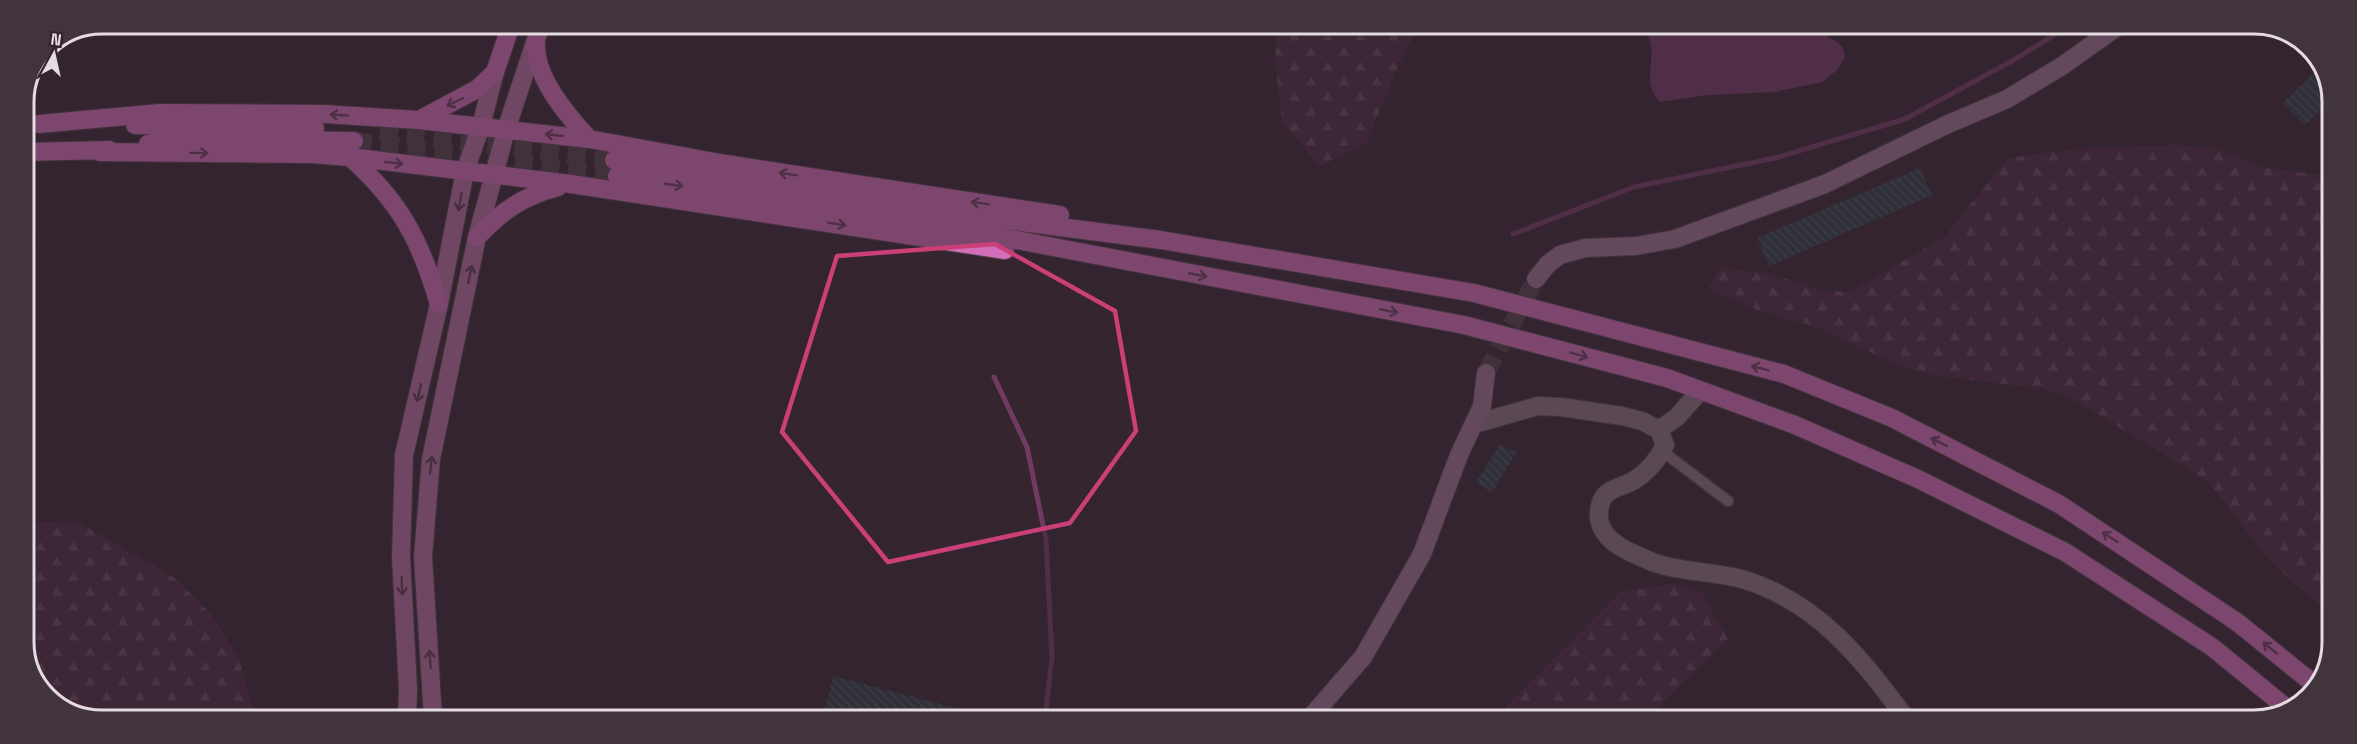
<svg xmlns="http://www.w3.org/2000/svg" width="2357" height="744" font-family="'Space Grotesk',sans-serif">
<style>
.forest{fill:url(#forest-firs)}
.water{fill:#713a64}
.lines{fill:none;stroke-linecap:round;stroke-linejoin:round}
.stream{stroke:#713a64;stroke-width:5}
.building{fill:url(#building-back-hatch)}
.secondary-tunnel{stroke:#4f404a;stroke-width:18;stroke-dasharray:18 9;stroke-linecap:butt}
.highway-tunnel{stroke:#4f404a;stroke-width:18;stroke-dasharray:18 9;stroke-linecap:butt}
.lane-casing{stroke:#50434c;stroke-width:13}
.street-casing{stroke:#50434c;stroke-width:20}
.secondary-casing{stroke:#50434c;stroke-width:20}
.primary-casing{stroke:#50434c;stroke-width:20}
.highway-casing{stroke:#50434c;stroke-width:20}
.lane{stroke:#877581;stroke-width:10}
.street{stroke:#877581;stroke-width:18}
.secondary{stroke:#9e7392;stroke-width:18}
.primary{stroke:#b571a3;stroke-width:18}
.highway{stroke:#d36fba;stroke-width:18}
.oneway{stroke:#6c3f60}
.oneway2{stroke:#5b3c52}
.marked{fill:none;stroke:#c93f76;stroke-width:4.5;stroke-linejoin:round}
.rim{fill:none;stroke:#e5dbe2;stroke-width:3}
</style>
<defs>
<pattern id="forest-firs" width="22" height="20" patternUnits="userSpaceOnUse" patternTransform="scale(1.5)"><rect width="22" height="20" fill="#47283f"/><path d="M5 1l3.5 6h-7zM16 11l3.5 6h-7z" fill="#61475a"/></pattern>
<pattern id="building-back-hatch" width="6" height="6" patternUnits="userSpaceOnUse" patternTransform="scale(1.5)"><rect width="6" height="6" fill="#293e43"/><path d="M-1 5l2 2M0 0l6 6M5-1l2 2" fill="none" stroke="#48595e"/></pattern>
</defs>
<rect width="100%" height="100%" fill="#34252f"/>
<g class="forest">
<polygon points="1277,25 1421,26 1405,50 1366,144 1319,166 1282,122 1275,62"/>
<polygon points="2182,145 2216,149 2272,169 2330,176 2332,174 2330,613 2291,581 2264,554 2209,482 2076,401 2045,389 1932,375 1899,366 1817,327 1761,312 1708,288 1721,267 1773,275 1825,291 1850,292 1944,237 2008,158 2076,149"/>
<polygon points="31,522 79,523 175,578 211,614 238,656 256,717 81,717 43,693 24,647 24,525"/>
<polygon points="1676,583 1702,593 1728,639 1664,702 1656,719 1479,719 1495,717 1620,592"/>
</g>
<path class="water" d="M1643,26H1810L1837,42L1843,48L1845,57L1837,70L1822,82L1775,92L1708,95L1660,102C1641,82 1656,62 1650,40C1648,35 1645,30 1643,26Z"/>
<g class="lines">
<g class="stream">
<polyline points="1513,234 1634,187 1775,158 1905,119 2012,61 2069,26"/>
<polyline points="994,377 1027,447 1046,540 1052,656 1045,718"/>
</g>
</g>
<g class="building">
<polygon points="2321,66 2333,98 2305,125 2283,103"/>
<polygon points="1920,168 1932,195 1769,266 1757,238"/>
<polygon points="1500,444 1516,453 1492,492 1476,482"/>
<polygon points="834,676 978,714 978,718 822,718"/>
</g>
<g class="lines">
<polyline class="secondary-tunnel" points="1486,373 1536,279"/>
<g class="highway-tunnel">
<polyline points="380,132 614,160"/>
<polyline points="354,141 617,176"/>
</g>
<g class="lane-casing">
<polyline id="lane" points="1662,451 1728,501"/>
</g>
<g class="street-casing">
<g id="street">
<path d="M1474,424L1538,406L1561,407L1622,416L1642,421L1659,430L1665,445C1658,459 1650,470 1636,479C1620,490 1601,486 1599,512C1597,532 1615,545 1630,552C1639,556 1647,560 1655,563C1684,573 1716,571 1745,580C1819,603 1863,660 1907,720"/>
<polyline points="1659,430 1677,417 1700,391"/>
</g>
</g>
<g class="secondary-casing">
<g id="secondary">
<polyline points="1536,279 1548,264 1560,255 1585,248 1636,246 1675,239 1825,184 1946,125 2007,99 2062,66 2117,27"/>
<polyline points="1309,719 1363,657 1422,554 1459,455 1482,406 1486,373"/>
</g>
</g>
<g class="primary-casing">
<g id="primary">
<polyline points="407,718 408,689 401,557 404,455 439,304 465,171 481,126 495,72"/>
<polyline points="433,718 423,557 431,459 477,237 506,130 535,42"/>
</g>
</g>
<g class="highway-casing">
<g id="highway">
<path d="M541,25C540,30 536,37 536,42C534,77 567,115 589,139"/>
<polyline points="419,120 477,89 495,72 511,25"/>
<polyline points="39,124 160,113 324,114 419,120 589,139 726,164 1060,215"/>
<polyline points="135,125 315,128"/>
<polyline points="148,144 179,139 354,141"/>
<polyline points="24,152 109,150"/>
<polyline points="99,152 310,154 350,157 571,184 1005,250"/>
<path d="M350,157C400,202 420,239 439,304"/>
<polyline points="614,160 927,210 1161,240 1474,293 1784,374 1892,418 2059,504 2237,622 2315,685"/>
<polyline points="617,176 911,220 1464,325 1667,378 1795,425 1918,479 2065,552 2212,647 2288,709"/>
<path d="M477,237C502,211 523,196 558,187"/>
</g>
</g>
<use href="#lane" class="lane"/>
<use href="#street" class="street"/>
<use href="#secondary" class="secondary"/>
<use href="#primary" class="primary"/>
<use href="#highway" class="highway"/>
</g>
<defs><path id="oneway-shaft" d="M-6 0H5M1.5-3L5.5 0L1.5 3" fill="none" stroke-width="1.6" stroke-linecap="round" stroke-linejoin="round" transform="scale(1.5)"/></defs>
<g class="oneway">
<use href="#oneway-shaft" transform="translate(455 102) rotate(154)"/>
<use href="#oneway-shaft" transform="translate(339 115) rotate(-176)"/>
<use href="#oneway-shaft" transform="translate(554 135) rotate(-174)"/>
<use href="#oneway-shaft" transform="translate(199 153) rotate(1)"/>
<use href="#oneway-shaft" transform="translate(394 163) rotate(7)"/>
<use href="#oneway-shaft" transform="translate(788 174) rotate(-171)"/>
<use href="#oneway-shaft" transform="translate(674 185) rotate(8)"/>
<use href="#oneway-shaft" transform="translate(980 203) rotate(-171)"/>
<use href="#oneway-shaft" transform="translate(837 224) rotate(9)"/>
<use href="#oneway-shaft" transform="translate(1198 275) rotate(11)"/>
<use href="#oneway-shaft" transform="translate(1389 311) rotate(11)"/>
<use href="#oneway-shaft" transform="translate(1579 355) rotate(15)"/>
<use href="#oneway-shaft" transform="translate(1760 368) rotate(-165)"/>
<use href="#oneway-shaft" transform="translate(1939 442) rotate(-153)"/>
<use href="#oneway-shaft" transform="translate(2110 537) rotate(-147)"/>
<use href="#oneway-shaft" transform="translate(2270 648) rotate(-141)"/>
</g>
<g class="oneway2">
<use href="#oneway-shaft" transform="translate(460 202) rotate(101)"/>
<use href="#oneway-shaft" transform="translate(470 274) rotate(-78)"/>
<use href="#oneway-shaft" transform="translate(419 393) rotate(103)"/>
<use href="#oneway-shaft" transform="translate(431 465) rotate(-84)"/>
<use href="#oneway-shaft" transform="translate(402 586) rotate(87)"/>
<use href="#oneway-shaft" transform="translate(430 659) rotate(-94)"/>
</g>
<path d="M0 0H2357V744H0ZM995,244L1115,311L1136,431L1070,523L888,562L782,432L837,256Z" fill="#34252f" fill-opacity=".55" fill-rule="evenodd"/>
<path class="marked" d="M995,244L1115,311L1136,431L1070,523L888,562L782,432L837,256Z"/>
<path d="M0 0H2357V744H0ZM102 34H2254A68 68 0 0 1 2322 102V642A68 68 0 0 1 2254 710H102A68 68 0 0 1 34 642V102A68 68 0 0 1 102 34Z" fill="#42343d" fill-rule="evenodd"/>
<path class="rim" d="M102 34H2254A68 68 0 0 1 2322 102V642A68 68 0 0 1 2254 710H102A68 68 0 0 1 34 642V102A68 68 0 0 1 102 34Z"/>
<g transform="translate(54 54) rotate(8)" stroke="#34252f" stroke-width="4.5" paint-order="stroke">
<path d="M0-4.5L10 22L0 15L-10 22Z" fill="#e5dbe2"/>
<text y="-9" font-size="16" font-weight="bold" text-anchor="middle" fill="#e5dbe2">N</text>
</g>
</svg>
